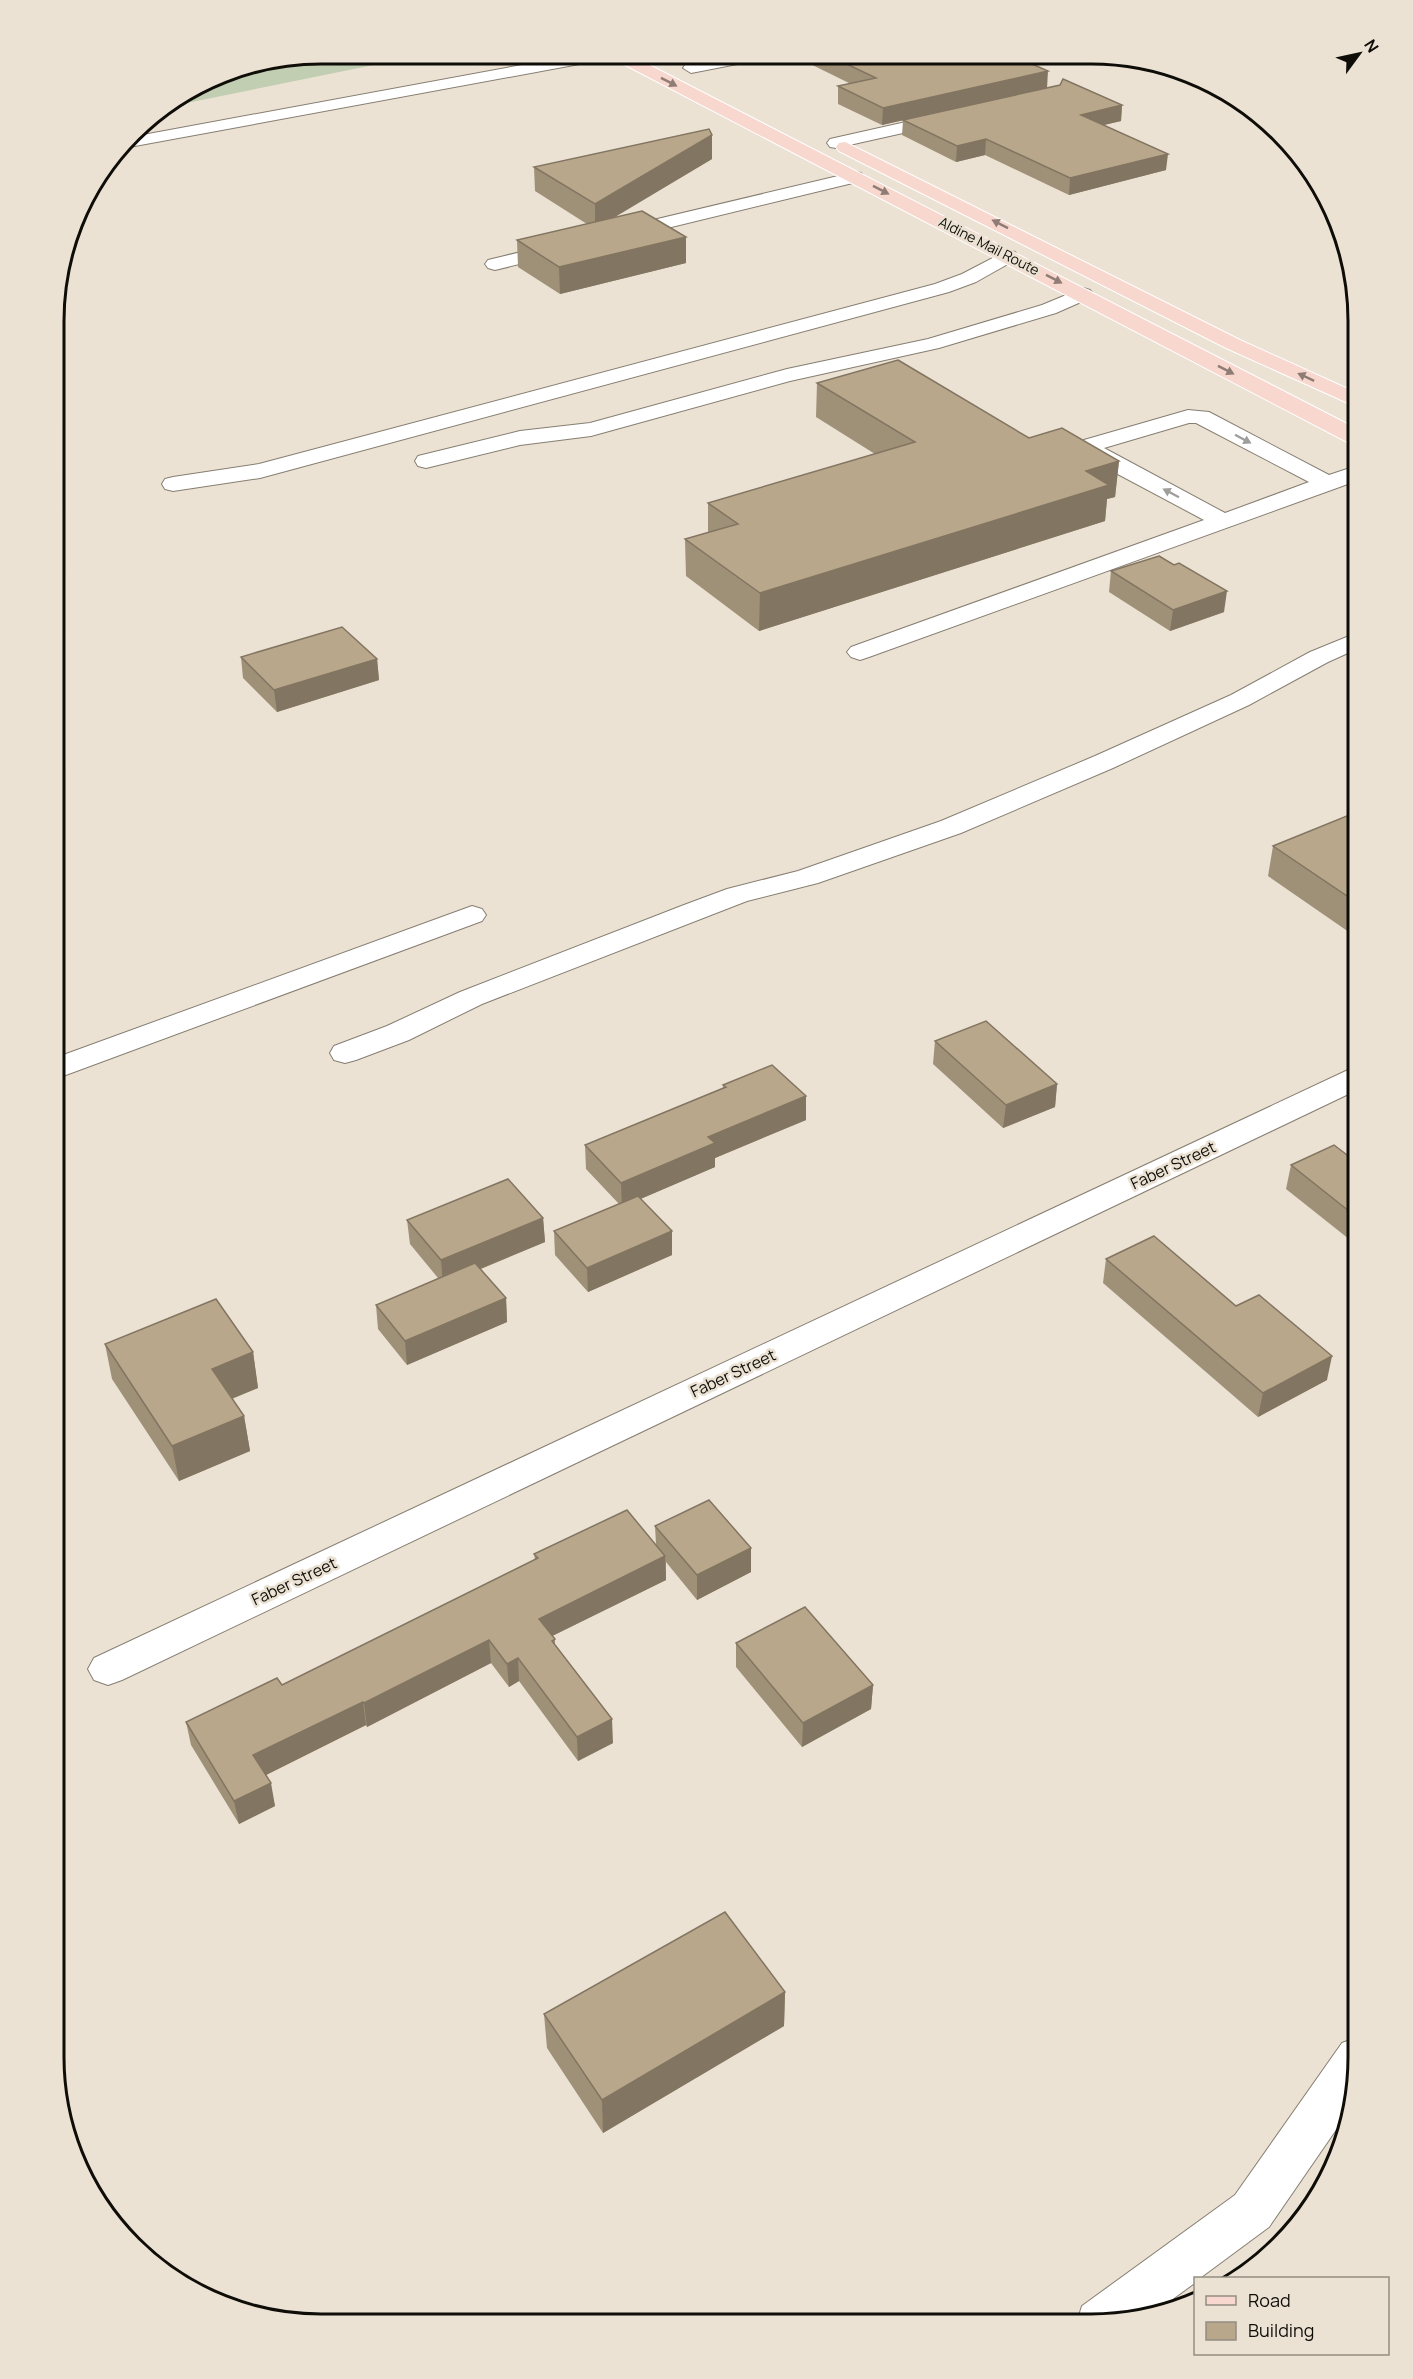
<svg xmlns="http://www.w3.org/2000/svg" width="1413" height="2379" font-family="Manrope,sans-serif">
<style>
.green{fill:#c1ceb1}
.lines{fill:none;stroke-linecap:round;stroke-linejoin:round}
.minor-casing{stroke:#867e71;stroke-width:2}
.major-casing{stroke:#fff;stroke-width:2}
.minor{fill:#fff;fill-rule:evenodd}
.major{fill:#f8d7ce;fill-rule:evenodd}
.wall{fill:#9f9078}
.shaded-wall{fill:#827561}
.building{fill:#b9a78b;stroke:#827561;stroke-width:1.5}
.oneway{fill:#8f7c75}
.oneway2{fill:#9f9e9c}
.labels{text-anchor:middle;stroke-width:5;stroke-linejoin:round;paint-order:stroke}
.far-street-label{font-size:14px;fill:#0f0d08;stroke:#ebe2d4}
.street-label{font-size:16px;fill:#0f0d08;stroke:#ebe2d4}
.rim{fill:none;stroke:#0f0d08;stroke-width:3}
</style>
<rect width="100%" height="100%" fill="#ebe2d4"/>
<polygon class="green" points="321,54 428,54 167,107 219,74"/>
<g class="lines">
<g class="minor-casing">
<g id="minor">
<polygon points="576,55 609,55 601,60 124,148 132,137"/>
<polygon points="732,55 766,55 758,60 691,73 683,68 685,65"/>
<polygon points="946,113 952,114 955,118 952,122 836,148 830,147 827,143 830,139"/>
<polygon points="855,172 861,173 864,177 861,181 618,240 611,238 609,234 611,230"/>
<polygon points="562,242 569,244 572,248 569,252 495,270 488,268 485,264 488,260"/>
<polygon points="1008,250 1015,252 1018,256 1015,260 976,282 949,292 260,478 173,491 165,489 162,484 165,479 173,477 259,464 935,284 962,274"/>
<polygon points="1083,288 1090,290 1093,294 1090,298 1056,313 939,348 790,381 591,436 520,445 426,468 418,466 415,461 418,456 520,431 590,423 787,369 928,339 1042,305"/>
<path d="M1188,410L1209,412L1329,475L1359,465V480L869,657L860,660L851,657L847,652L851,647L1204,520L1082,455L1079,450L1084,440ZM1189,423H1196L1309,482L1225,513L1104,448Z"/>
<polygon points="1359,632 1359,648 1328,662 1249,705 1113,768 961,833 818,883 747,901 482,1004 409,1040 356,1060 345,1063 334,1060 330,1053 334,1046 387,1026 460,992 684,905 727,889 798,871 941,821 1095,756 1231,695 1310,652"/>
<polygon points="472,906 482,909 486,915 482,921 55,1079 55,1058"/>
<polygon points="1359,1067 1359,1089 122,1680 108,1685 94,1680 88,1669 94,1658 1348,1070"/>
<polygon points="1358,2037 1358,2076 1353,2105 1269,2227 1200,2278 1196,2278 1196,2282 1155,2312 1092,2325 1076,2325 1082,2306 1235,2195 1342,2043"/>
</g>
</g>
<g class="major-casing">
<g id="major">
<polygon points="610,55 630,55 1359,430 1359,446 1351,444 612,58"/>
<polygon points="845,142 1240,340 1359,394 1359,408 1226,348 839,151 836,147 839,143"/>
</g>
</g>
<use href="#minor" class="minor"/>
<use href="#major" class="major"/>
</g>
<g class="wall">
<polygon points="792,55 1014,56 1047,88 1122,105 1121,121 1103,125 1166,170 1069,195 985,155 956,162 902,135 903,120 882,125 838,104 838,86 851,84"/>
<polygon points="712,159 614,217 686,263 560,294 518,267 517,240 587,224 535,191 534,167"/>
<polygon points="817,383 1119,461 1115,497 1107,499 1105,521 759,631 686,576 685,539 708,532 708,503 875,454 816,417"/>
<polygon points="1111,571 1224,612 1170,631 1109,592"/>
<polygon points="241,657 377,659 379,680 277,712 243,678"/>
<polygon points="1359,811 1359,939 1268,876 1273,846"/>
<polygon points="935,1041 1057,1084 1055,1107 1003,1128 933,1064"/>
<polygon points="723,1085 806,1120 715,1158 715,1167 640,1199 672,1231 672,1255 588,1292 555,1255 554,1231 619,1204 586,1169 585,1145 723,1088"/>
<polygon points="1359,1164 1359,1247 1286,1189 1291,1165"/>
<polygon points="543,1218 545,1242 481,1269 506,1298 507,1322 407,1365 378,1329 376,1305 438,1278 410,1244 407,1220"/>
<polygon points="1106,1259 1236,1306 1327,1380 1258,1417 1103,1283"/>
<polygon points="105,1344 253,1352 258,1388 232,1399 244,1416 250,1451 179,1481 112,1379"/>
<polygon points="655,1526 751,1572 697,1600 666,1562 666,1580 552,1636 555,1639 555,1645 613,1743 578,1761 519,1681 509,1687 491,1663 367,1727 366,1725 266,1775 275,1806 239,1824 191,1745 186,1722 282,1685 535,1560 534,1554 656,1544"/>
<polygon points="736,1643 873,1685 871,1709 802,1747 736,1667"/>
<polygon points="785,1992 784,2026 603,2133 547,2048 544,2014"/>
</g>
<g class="shaded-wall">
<polygon points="1048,71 1047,88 882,125 883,108"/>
<polygon points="1122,105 1121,121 1079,131 1081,115"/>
<polygon points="712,135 712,159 595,229 595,204"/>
<polygon points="986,139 985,155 956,162 957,146"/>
<polygon points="1168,154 1166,170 1069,195 1070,178"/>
<polygon points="686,237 686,263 560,294 559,267"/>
<polygon points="1119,461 1115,497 1107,499 1105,521 759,631 760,593 1086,471"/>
<polygon points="1227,591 1224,612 1170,631 1173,610"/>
<polygon points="377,659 379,680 277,712 274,690"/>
<polygon points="1057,1084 1055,1107 1003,1128 1006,1105"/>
<polygon points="806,1096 806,1120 715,1158 715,1167 622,1207 621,1183 708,1137"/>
<polygon points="543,1218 545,1242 443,1284 441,1260"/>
<polygon points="672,1231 672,1255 588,1292 587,1268"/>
<polygon points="506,1298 507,1322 407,1365 405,1341"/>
<polygon points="253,1352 258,1388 218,1404 212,1369"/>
<polygon points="1332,1356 1327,1380 1258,1417 1263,1393"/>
<polygon points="244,1416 250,1451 179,1481 172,1446"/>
<polygon points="751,1548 751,1572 697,1600 697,1575"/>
<polygon points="665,1556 666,1580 540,1642 539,1619"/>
<polygon points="489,1640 491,1663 367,1727 364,1703"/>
<polygon points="518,1658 519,1681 509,1687 507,1664"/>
<polygon points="873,1685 871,1709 802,1747 803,1723"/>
<polygon points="363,1702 366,1725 258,1779 253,1755"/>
<polygon points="612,1719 613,1743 578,1761 577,1737"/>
<polygon points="271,1783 275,1806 239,1824 234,1801"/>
<polygon points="785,1992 784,2026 603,2133 602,2100"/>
</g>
<g class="building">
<polygon points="828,55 1014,56 1048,71 883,108 838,86 876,78"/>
<polygon points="1063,79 1122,105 1081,115 1168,154 1070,178 986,139 957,146 903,120 1060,85"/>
<polygon points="709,129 712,135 595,204 534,167"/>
<polygon points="642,211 686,237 559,267 517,240"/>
<polygon points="898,360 1029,438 1062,428 1119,461 1086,471 1109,485 760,593 685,539 738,524 708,503 915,442 817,383"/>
<polygon points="1159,556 1174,565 1179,563 1227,591 1173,610 1111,571"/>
<polygon points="342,627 377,659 274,690 241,657"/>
<polygon points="1359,811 1359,904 1273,846"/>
<polygon points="986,1021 1057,1084 1006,1105 935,1041"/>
<polygon points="772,1065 806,1096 708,1137 715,1143 621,1183 585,1145 726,1087 723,1085"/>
<polygon points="1334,1145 1359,1164 1359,1219 1291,1165"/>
<polygon points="508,1179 543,1218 441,1260 407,1220"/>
<polygon points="638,1196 672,1231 587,1268 554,1231"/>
<polygon points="1154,1236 1236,1306 1259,1295 1332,1356 1263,1393 1106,1259"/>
<polygon points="475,1263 506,1298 405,1341 376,1305"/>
<polygon points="216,1299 253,1352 212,1369 244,1416 172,1446 105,1344"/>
<polygon points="709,1500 751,1548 697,1575 655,1526"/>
<polygon points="627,1510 665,1556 539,1619 555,1639 552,1641 612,1719 577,1737 518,1658 507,1664 489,1640 364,1703 363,1702 253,1755 271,1783 234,1801 186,1722 277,1678 282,1685 538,1558 534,1554"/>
<polygon points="805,1607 873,1685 803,1723 736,1643"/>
<polygon points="725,1912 785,1992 602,2100 544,2014"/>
</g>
<defs><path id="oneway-solid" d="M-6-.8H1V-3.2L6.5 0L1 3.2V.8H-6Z" transform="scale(1.5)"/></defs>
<g class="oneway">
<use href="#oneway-solid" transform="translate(669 82) rotate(27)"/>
<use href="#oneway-solid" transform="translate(881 190) rotate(27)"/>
<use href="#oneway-solid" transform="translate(1000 224) rotate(-153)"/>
<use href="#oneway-solid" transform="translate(1054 279) rotate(27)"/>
<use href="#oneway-solid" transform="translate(1226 370) rotate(27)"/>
<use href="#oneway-solid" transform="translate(1306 377) rotate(-155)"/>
</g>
<g class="oneway2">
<use href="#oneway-solid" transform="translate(1243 439) rotate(28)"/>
<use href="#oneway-solid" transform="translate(1171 493) rotate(-152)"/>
</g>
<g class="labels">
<g class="far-street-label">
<text transform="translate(989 246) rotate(27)" y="5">Aldine Mail Route</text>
</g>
<g class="street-label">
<text transform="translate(1173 1165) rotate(-25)" y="6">Faber Street</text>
<text transform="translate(733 1373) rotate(-25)" y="6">Faber Street</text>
<text transform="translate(294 1581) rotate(-25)" y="6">Faber Street</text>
</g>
</g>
<path d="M0 0H1413V2379H0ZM321 64H1091A257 257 0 0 1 1348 321V2057A257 257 0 0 1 1091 2314H321A257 257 0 0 1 64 2057V321A257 257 0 0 1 321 64Z" fill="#ebe2d4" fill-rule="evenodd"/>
<path class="rim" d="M321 64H1091A257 257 0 0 1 1348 321V2057A257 257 0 0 1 1091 2314H321A257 257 0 0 1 64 2057V321A257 257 0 0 1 321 64Z"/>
<rect x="1194" y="2277" width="195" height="78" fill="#ebe2d4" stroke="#938d82" stroke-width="1.5"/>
<rect x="1206" y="2296" width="30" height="9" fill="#f8d7ce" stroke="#938d82" stroke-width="1.5"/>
<text x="1248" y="2307" font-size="18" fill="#0f0d08">Road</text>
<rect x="1206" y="2322" width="30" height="18" fill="#b9a78b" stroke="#938d82" stroke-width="1.5"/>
<text x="1248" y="2337" font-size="18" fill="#0f0d08">Building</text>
<g transform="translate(1359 54) rotate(57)" stroke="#ebe2d4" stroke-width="4.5" paint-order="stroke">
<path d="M0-4.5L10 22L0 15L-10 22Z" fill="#0f0d08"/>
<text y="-9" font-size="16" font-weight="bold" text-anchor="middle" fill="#0f0d08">N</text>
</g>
</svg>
